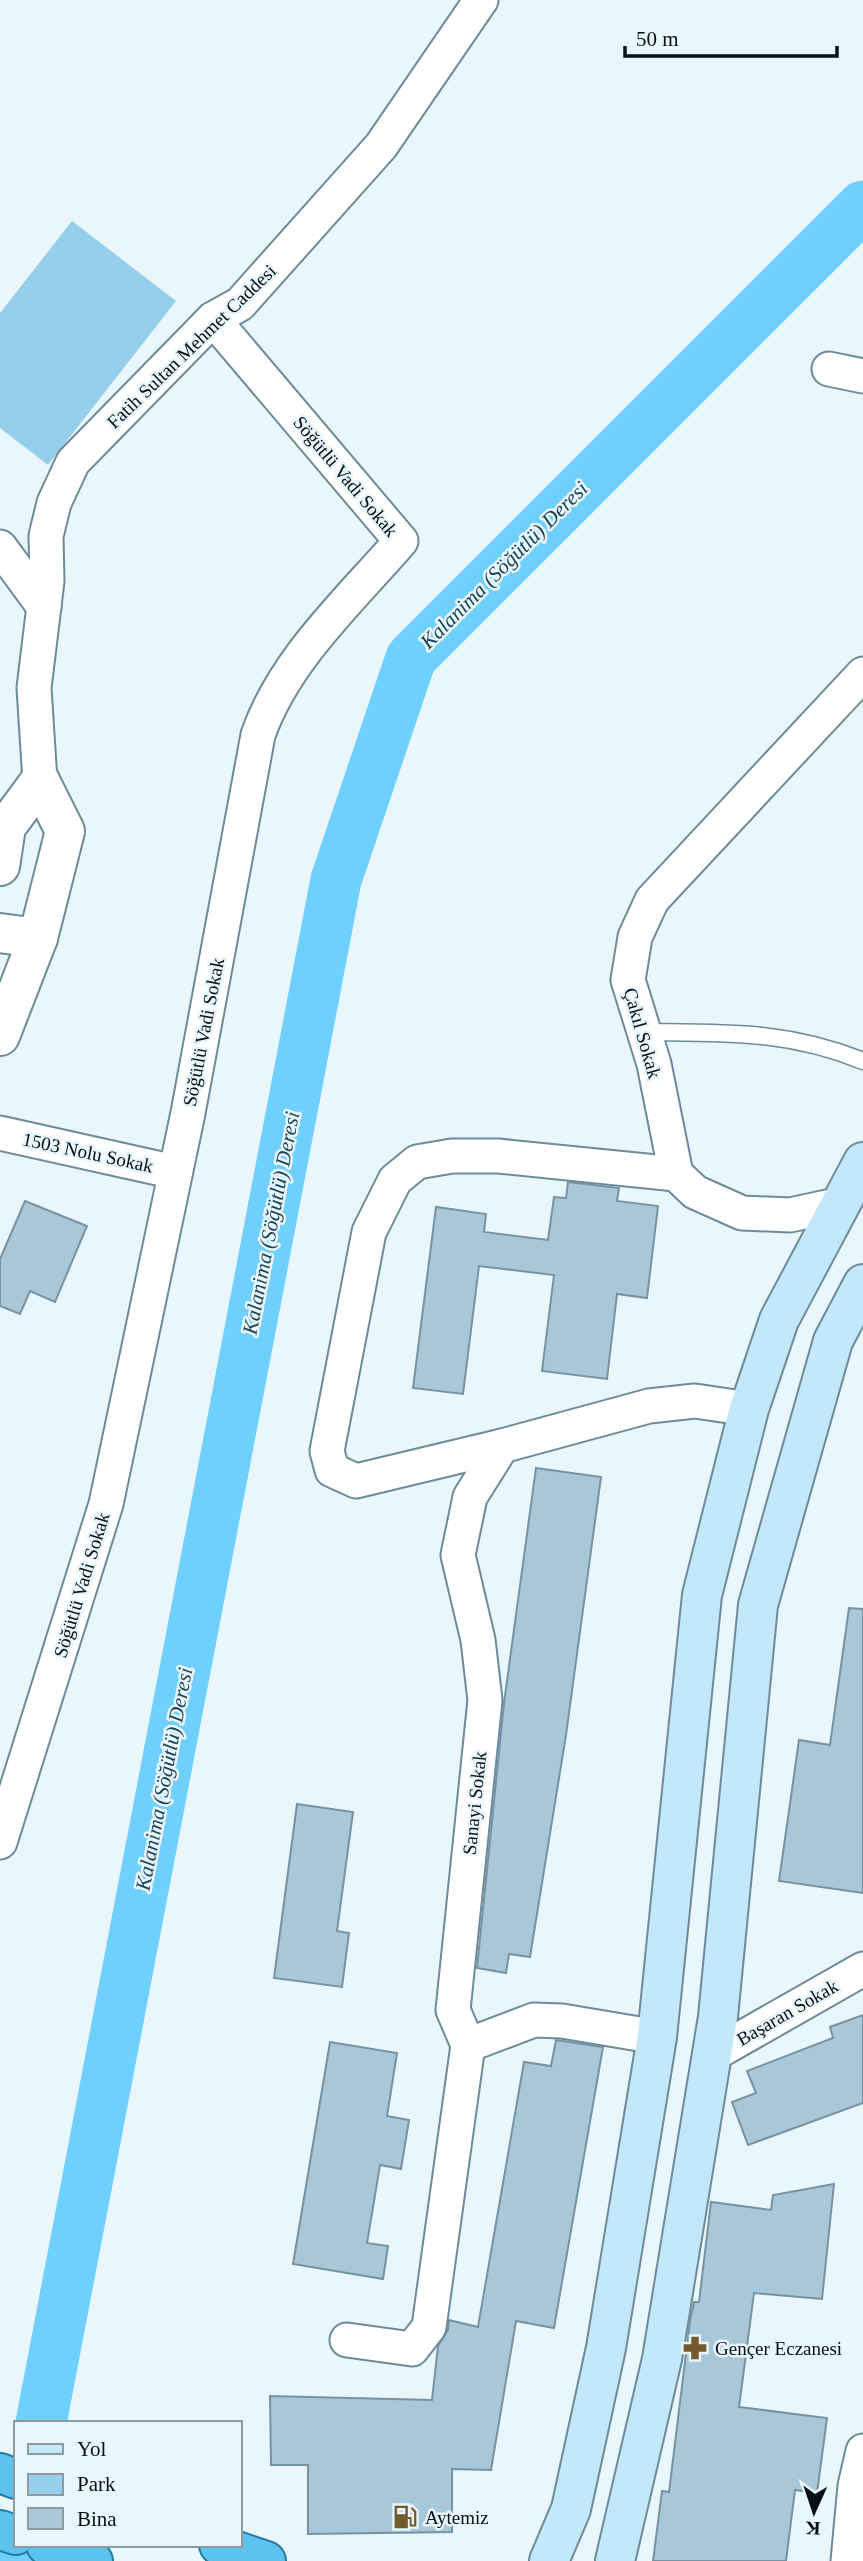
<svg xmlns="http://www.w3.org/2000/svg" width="863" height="2561" font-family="'Times New Roman',serif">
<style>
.green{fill:#96cfec}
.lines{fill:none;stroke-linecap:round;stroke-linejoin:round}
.river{stroke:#6fd0fe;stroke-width:51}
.building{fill:#a8c7d8;stroke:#7693a3;stroke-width:2}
.service-casing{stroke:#6d8b9a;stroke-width:19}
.minor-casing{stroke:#6d8b9a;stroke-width:37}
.tertiary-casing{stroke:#6d8b9a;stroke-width:42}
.secondary-casing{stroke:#6d8b9a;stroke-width:42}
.trunk-casing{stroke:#237ba0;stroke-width:42}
.service{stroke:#fff;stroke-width:16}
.minor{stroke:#fff;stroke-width:33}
.tertiary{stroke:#fff;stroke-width:38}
.secondary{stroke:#c2e8f9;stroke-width:38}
.trunk{stroke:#5bc3ee;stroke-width:38}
.labels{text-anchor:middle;stroke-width:5;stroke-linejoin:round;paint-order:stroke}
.street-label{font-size:19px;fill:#061016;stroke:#e9f6fc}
.poi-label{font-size:19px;fill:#061016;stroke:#e9f6fc;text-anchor:start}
.water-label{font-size:21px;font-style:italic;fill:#194357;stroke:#e9f6fc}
</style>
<rect width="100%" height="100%" fill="#e9f6fc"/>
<polygon class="green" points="72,221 176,301 48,465 0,428 0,313"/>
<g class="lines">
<g class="river">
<polyline points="41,2423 336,880 411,658 863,206"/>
<polyline points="12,2561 16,2545"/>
</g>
</g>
<g class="building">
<polygon points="568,1182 619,1188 617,1201 658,1206 647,1298 617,1294 607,1379 542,1371 554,1275 479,1266 463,1394 413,1388 436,1207 486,1214 484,1232 548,1240 554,1197 566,1198"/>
<polygon points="25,1201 87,1226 55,1302 30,1291 20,1314 0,1306 0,1259"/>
<polygon points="536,1468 601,1477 566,1735 530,1957 509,1954 506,1973 477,1968 504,1703"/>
<polygon points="849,1608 863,1609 863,1893 779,1881 799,1740 830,1745"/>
<polygon points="297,1804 353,1812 337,1931 349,1933 342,1987 274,1978"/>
<polygon points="863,2015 863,2103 748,2145 732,2102 756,2093 747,2071 833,2038 830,2027"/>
<polygon points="556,2040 603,2047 554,2328 516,2321 491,2470 452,2469 452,2532 308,2534 308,2465 271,2465 270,2396 432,2400 438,2346 448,2330 449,2320 478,2327 524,2062 551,2066"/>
<polygon points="330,2042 397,2053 387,2116 409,2120 401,2169 380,2165 367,2243 388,2246 383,2279 293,2264"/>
<polygon points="834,2184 822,2299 754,2293 739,2407 827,2418 817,2493 795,2490 786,2561 653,2561 662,2491 669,2492 690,2321 694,2302 699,2302 711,2202 771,2210 773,2195"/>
</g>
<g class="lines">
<g class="service-casing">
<path id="service" d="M644,1032C724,1033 787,1030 863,1061"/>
</g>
<g class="minor-casing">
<g id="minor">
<polyline points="829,369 863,376"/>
<polyline points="0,547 44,607"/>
<polyline points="40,781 34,688 47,581 46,536 54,503 73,462 213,319 240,304 381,146 481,0"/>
<polyline points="0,1133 175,1172"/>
<polyline points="841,1204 790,1215 742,1213 695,1192 676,1174 654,1064 628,980 635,937 652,900 863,674"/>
<polyline points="502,1446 356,1481 332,1470 327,1451 369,1232 395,1180 417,1162 452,1156 498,1156 676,1174"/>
<path d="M0,1842L106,1504L188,1113L258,735C284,660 349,601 401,541L213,319"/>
<polyline points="468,2045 534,2020 562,2021 657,2037"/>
<polyline points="712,2055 863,1969"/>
<polyline points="347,2340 412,2349 429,2327 468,2045 453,2010 485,1700 478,1640 458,1555 470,1497 502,1446 649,1406 695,1401 749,1409"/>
<polyline points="848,2561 855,2486 863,2451"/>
</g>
</g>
<g class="tertiary-casing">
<g id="tertiary">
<polyline points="0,866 6,827 40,781"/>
<polyline points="0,933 38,938"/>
<polyline points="0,1036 38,938 65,831 40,781"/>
</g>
</g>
<g class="secondary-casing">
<g id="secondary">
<polyline points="549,2561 571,2509 606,2348 657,2037 702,1595 749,1409 779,1320 863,1162"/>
<polyline points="615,2561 662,2359 718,2017 758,1605 833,1341 863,1284"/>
</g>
</g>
<g class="trunk-casing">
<g id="trunk">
<polyline points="0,2473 16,2479"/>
<polyline points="0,2530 16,2535"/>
<polyline points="46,2545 93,2561"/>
<polyline points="219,2545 266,2561"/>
</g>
</g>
<use href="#service" class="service"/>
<use href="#minor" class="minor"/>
<use href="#tertiary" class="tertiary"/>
<use href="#secondary" class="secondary"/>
<use href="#trunk" class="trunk"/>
</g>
<defs>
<g id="pharmacy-bare" transform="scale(1.89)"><path d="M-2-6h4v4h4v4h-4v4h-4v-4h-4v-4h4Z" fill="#755b2c" stroke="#e9f6fc" stroke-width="2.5" paint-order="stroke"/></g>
<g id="fuel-bare" transform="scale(1.89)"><path d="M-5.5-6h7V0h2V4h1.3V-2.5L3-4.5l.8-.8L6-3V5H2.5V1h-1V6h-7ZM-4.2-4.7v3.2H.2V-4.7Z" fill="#755b2c" stroke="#e9f6fc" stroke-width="2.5" paint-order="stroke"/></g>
</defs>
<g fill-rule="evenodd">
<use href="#pharmacy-bare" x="695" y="2348"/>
<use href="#fuel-bare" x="405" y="2517"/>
</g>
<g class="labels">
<g class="street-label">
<text transform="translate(191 346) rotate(-44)" y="7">Fatih Sultan Mehmet Caddesi</text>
<text transform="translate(346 476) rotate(50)" y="7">Söğütlü Vadi Sokak</text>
<text transform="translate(203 1032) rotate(-79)" y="7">Söğütlü Vadi Sokak</text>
<text transform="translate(643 1033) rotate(74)" y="7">Çakıl Sokak</text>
<text transform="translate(88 1152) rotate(12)" y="7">1503 Nolu Sokak</text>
<text transform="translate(81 1585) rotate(-73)" y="7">Söğütlü Vadi Sokak</text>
<text transform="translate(474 1803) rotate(-84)" y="7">Sanayi Sokak</text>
<text transform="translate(787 2012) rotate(-30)" y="7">Başaran Sokak</text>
</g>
<g class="poi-label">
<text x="715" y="2355">Gençer Eczanesi</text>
<text x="425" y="2524">Aytemiz</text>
</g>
<g class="water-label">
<text transform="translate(504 565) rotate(-45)" y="7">Kalanima (Söğütlü) Deresi</text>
<text transform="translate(271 1223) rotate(-79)" y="7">Kalanima (Söğütlü) Deresi</text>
<text transform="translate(164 1779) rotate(-79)" y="7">Kalanima (Söğütlü) Deresi</text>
</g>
</g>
<rect x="14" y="2421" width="228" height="126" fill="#e9f6fc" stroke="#8e9aa0" stroke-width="2"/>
<rect x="28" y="2444" width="35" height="10" fill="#c2e8f9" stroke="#8e9aa0" stroke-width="2"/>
<text x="77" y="2456" font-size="21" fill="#061016">Yol</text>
<rect x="28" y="2474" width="35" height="21" fill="#96cfec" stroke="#8e9aa0" stroke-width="2"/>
<text x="77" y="2491" font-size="21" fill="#061016">Park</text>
<rect x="28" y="2508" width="35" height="21" fill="#a8c7d8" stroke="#8e9aa0" stroke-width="2"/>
<text x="77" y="2526" font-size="21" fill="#061016">Bina</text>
<g transform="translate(814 2512) rotate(183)" stroke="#e9f6fc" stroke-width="5" paint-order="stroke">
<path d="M0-5L12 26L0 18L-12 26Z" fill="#061016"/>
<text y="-10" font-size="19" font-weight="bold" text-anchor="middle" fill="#061016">K</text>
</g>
<path d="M625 46v10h212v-10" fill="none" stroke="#061016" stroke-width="3.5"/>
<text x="636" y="46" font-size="21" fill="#061016" stroke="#e9f6fc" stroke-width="5" paint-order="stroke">50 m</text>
</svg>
